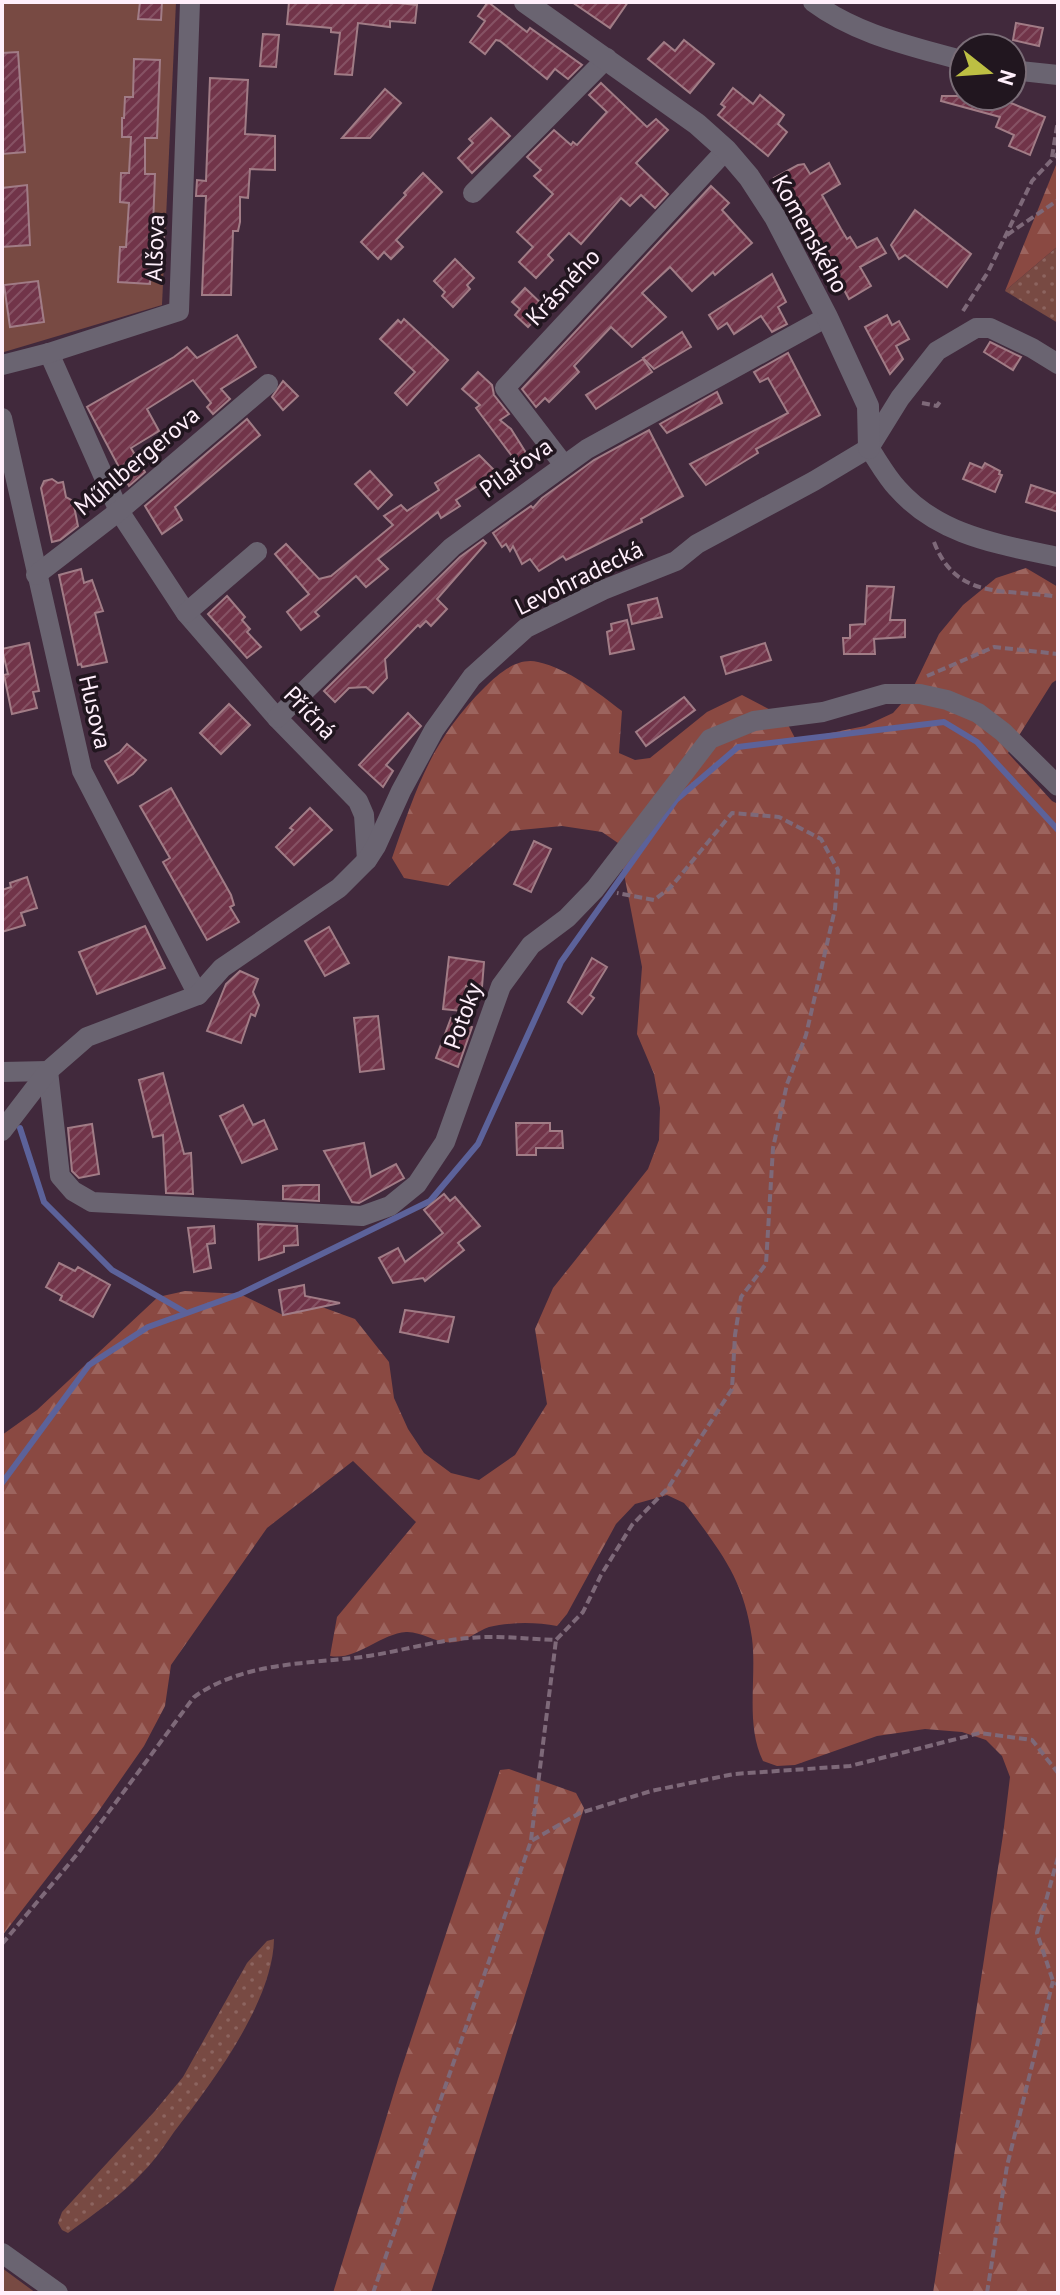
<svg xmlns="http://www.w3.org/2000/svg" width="1060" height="2295" font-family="'PT Sans',sans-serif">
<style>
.grass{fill:url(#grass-dots)}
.forest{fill:url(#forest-firs)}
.garden{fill:#784a43}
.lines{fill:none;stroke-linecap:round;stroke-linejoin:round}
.stream{stroke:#5c629a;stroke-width:6}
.building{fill:url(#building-hatch);stroke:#a17c86;stroke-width:2}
.path{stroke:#7e6979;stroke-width:4;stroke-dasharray:8 4;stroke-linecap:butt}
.minor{stroke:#6a6471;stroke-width:20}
.tertiary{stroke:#6a6471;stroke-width:22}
.labels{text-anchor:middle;stroke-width:7;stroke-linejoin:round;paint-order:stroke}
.street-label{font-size:24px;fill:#ffeffb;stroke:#21161f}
</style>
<defs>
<pattern id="grass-dots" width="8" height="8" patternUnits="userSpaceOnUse" patternTransform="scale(2)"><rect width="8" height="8" fill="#784a43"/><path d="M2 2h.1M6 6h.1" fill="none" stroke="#8c645f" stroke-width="1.8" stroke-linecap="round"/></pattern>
<pattern id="forest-firs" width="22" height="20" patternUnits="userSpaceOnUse" patternTransform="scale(2)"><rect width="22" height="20" fill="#8a4942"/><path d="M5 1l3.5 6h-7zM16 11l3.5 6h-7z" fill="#9c645e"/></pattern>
<pattern id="building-hatch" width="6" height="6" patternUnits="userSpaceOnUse" patternTransform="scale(2)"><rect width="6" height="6" fill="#713449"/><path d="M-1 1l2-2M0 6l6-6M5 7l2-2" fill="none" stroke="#865264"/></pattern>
</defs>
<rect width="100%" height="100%" fill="#41293c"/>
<g class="grass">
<polygon points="1058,246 1058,323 1005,291"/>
<path d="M274,1939C273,2002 212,2083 174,2132C165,2145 155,2160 144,2171C122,2195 94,2214 68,2233L62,2230L58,2223L62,2212L154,2112L183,2077L247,1963L267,1941Z"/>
</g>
<g class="forest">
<polygon points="1058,160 1058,246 1005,291"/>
<path d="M1026,568L1058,587V679L1052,683L1008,753L1052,801L1058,804V2293H933L1003,1835L1010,1777L1002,1756L986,1740L962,1732L925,1729L877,1736L795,1765L777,1766L763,1761C745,1724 757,1678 752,1638C744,1581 723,1555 690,1510L684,1503L667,1495L635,1504L616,1524L567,1614L557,1626C537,1622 509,1622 489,1627C477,1631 467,1641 455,1642C438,1645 422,1631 406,1632C380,1634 356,1661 330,1656L337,1617L416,1522L353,1461L267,1528L171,1665L165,1706L144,1746L98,1812L2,1936V1435L37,1410L158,1297L185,1291L240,1294L283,1315L322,1307L355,1319L389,1362L394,1398L408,1429L424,1453L451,1473L479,1480L515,1455L547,1404L535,1329L553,1288L648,1169L659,1140L660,1108L654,1074L637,1034L642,967L618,843L602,832L562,826L510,831L448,886L404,878L392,858C416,789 431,740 485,687C498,674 517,657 538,662C569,669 597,692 622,711L619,753L635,760L650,758L707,712L742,695L784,717L796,740L865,726L893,713L910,694L939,634L963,605L996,578Z"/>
<polygon points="509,1769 576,1793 584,1808 431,2293 333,2293 398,2079 500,1770"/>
</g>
<g class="garden">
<polygon points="2,2 176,2 162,305 4,352 2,331"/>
<polygon points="2,2268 36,2293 2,2293"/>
</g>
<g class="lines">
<g class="stream">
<polyline points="20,1128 44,1202 112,1270 185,1312"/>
<polyline points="2,1483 89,1365 148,1327 240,1294 430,1201 478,1144 561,962 676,800 738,747 944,722 977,742 1058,830"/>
</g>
</g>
<g class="building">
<polygon points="140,2 162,2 161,20 138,19"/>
<polygon points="289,2 388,2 417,5 415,23 390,21 390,27 358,23 352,75 335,74 340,33 331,32 331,28 287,24"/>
<polygon points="488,2 527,32 530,28 582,65 568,79 555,69 547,79 500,41 496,40 485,54 470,42 485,21 478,16"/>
<polygon points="572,2 628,2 610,28"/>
<polygon points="1016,23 1043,28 1039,46 1013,40"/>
<polygon points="263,34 279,35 276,67 260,66"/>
<polygon points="684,40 714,64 690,93 648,59 664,42 675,51"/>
<polygon points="18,52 25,152 2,154 2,53"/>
<polygon points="134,59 160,60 157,138 145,138 145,174 155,174 153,226 164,226 164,250 152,249 150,284 118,282 120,247 126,247 129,203 120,202 121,173 129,173 131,137 122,137 122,118 124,118 125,97 133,97"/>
<polygon points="210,78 248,80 245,134 275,136 275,170 250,169 248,198 240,197 240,222 238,231 233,231 231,295 202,295 206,196 196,196 197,180 206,181"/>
<polygon points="601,83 647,127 656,119 668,130 636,163 668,194 655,208 641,195 630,206 621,198 581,244 569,233 548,255 553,260 536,278 519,262 533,247 517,232 553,194 534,176 541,170 527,157 554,130 571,145 573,142 577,145 607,112 589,95"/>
<polygon points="733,88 753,104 760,95 784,115 778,124 787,132 768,156 718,115 725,107 721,104"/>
<polygon points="385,89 401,103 370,138 342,138"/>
<polygon points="942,96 994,96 1045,117 1030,155 1009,146 1014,135 996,127 1000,117 941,101"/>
<polygon points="491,118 510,136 472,173 458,158 473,143 469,139"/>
<polygon points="829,163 840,184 822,195 841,229 847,239 850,237 857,248 877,238 886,253 860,267 871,286 849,299 796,200 788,204 774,178 798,165 804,164 810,174"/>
<polygon points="423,173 442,192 396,240 403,247 391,259 384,252 378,259 361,242 406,195 404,193"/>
<polygon points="27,185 30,245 2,247 2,188"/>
<polygon points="711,186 729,203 722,210 752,243 715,275 713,272 692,291 670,267 642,293 666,317 632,347 611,327 574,366 579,372 549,402 545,398 536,407 522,389"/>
<polygon points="915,210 971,254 947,287 905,255 899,259 891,245"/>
<polygon points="455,259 474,278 467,285 470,289 453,307 442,296 445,292 434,281"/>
<polygon points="772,274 786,302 778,307 787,324 772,332 761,316 734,334 727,323 718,329 709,315"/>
<polygon points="38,281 44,322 10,327 4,285"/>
<polygon points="525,288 546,308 528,327 515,315 520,309 512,302"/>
<polygon points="887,315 892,325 899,321 909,339 896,346 903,359 890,374 865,327"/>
<polygon points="404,319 448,360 407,405 395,393 415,372 380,339 398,320 401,323"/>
<polygon points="682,332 691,347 654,369 643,358"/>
<polygon points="237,335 256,367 221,389 230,399 213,414 207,407 211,403 193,380 147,409 159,431 131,448 145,472 129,486 87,407 174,357 187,347 197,358"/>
<polygon points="990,342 1021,357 1013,370 984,352"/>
<polygon points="788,353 820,415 756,449 758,453 706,485 690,464 788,413 768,378 760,382 754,372"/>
<polygon points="643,359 652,372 596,409 586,395"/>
<polygon points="478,372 492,385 494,395 509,414 500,420 511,429 533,464 523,471 476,408 480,405 462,389"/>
<polygon points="283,381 298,396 283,410 272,397"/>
<polygon points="717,392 722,403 667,433 660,424"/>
<polygon points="247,419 260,435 175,507 182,520 162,534 145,506"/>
<polygon points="649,430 683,496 641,519 642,522 566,560 563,556 539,571 530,559 522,564 513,546 510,551 506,544 502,547 493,533 531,506 533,508 542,498 594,460"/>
<polygon points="479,455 497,473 456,500 460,506 441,518 438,512 378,559 388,569 366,587 356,576 315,612 319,616 301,630 287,612 309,594 275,554 286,544 319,579 331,576 393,525 384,516 401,505 407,511 439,490 435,483"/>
<polygon points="970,463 982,468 985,463 1000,471 999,474 1002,475 995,492 963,479"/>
<polygon points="370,471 392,495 378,509 355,484"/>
<polygon points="52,479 58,483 63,482 66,497 73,501 78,526 60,540 52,542 41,488 44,481"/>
<polygon points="1031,485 1058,494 1058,512 1026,502"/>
<polygon points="483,540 486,543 437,599 447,609 431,626 426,621 420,627 418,625 385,659 387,678 373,693 366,687 349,688 335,702 324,691 460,557"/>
<polygon points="81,569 84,583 92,580 103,611 95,613 107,662 82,667 81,664 78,665 59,575"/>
<polygon points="867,586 894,587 890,620 905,620 905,637 874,639 875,654 844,654 843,638 850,638 850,625 865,624"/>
<polygon points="227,596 245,617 242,620 250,629 247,632 261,647 247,658 208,614"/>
<polygon points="657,598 662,617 632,624 628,605"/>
<polygon points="627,620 634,649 610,654 607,632 612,630 611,624"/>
<polygon points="29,643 39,691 33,692 37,708 12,714 4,675 8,674 2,649"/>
<polygon points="765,643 771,660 726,674 721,657"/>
<polygon points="684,697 695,710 646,746 636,732"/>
<polygon points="229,704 250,725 221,754 200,733"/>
<polygon points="408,713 421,726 386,765 393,771 383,787 359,765"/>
<polygon points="127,744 146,760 133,774 118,783 105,761 120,752"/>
<polygon points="171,788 231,895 234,905 230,907 239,922 207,940 163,862 170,858 140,806"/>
<polygon points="310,808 332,830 294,865 276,847 293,830 290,828"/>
<polygon points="534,841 551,849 531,892 514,884"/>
<polygon points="27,877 37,908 21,913 25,925 2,932 2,890 11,887 10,883"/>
<polygon points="145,926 165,968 97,994 79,952"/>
<polygon points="329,927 349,963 325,976 305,941"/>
<polygon points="449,957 484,962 482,987 466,986 462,1011 443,1009"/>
<polygon points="592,958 607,967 590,995 594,998 582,1014 568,1002"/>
<polygon points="240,971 258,979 253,992 259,1005 255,1016 251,1014 241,1043 207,1031 226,984"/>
<polygon points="378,1016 384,1069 360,1072 354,1018"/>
<polygon points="451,1018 472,1027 458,1067 436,1058"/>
<polygon points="163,1073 184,1154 191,1153 193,1194 166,1193 163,1135 153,1137 139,1080"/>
<polygon points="243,1105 253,1125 264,1120 277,1149 242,1163 220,1116"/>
<polygon points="516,1123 550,1123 550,1131 562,1131 563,1148 536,1148 536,1155 517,1155"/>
<polygon points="92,1124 99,1174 79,1178 72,1171 68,1128"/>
<polygon points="364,1143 371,1177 396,1164 404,1178 359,1203 352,1202 324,1151"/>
<polygon points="301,1185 319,1185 319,1201 283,1199 283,1186"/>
<polygon points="444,1194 450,1201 455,1197 480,1226 458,1243 464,1250 425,1281 423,1278 393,1283 379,1258 398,1248 405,1262 443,1233 424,1210"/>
<polygon points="258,1224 297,1226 298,1245 284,1246 284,1252 259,1260"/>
<polygon points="214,1226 215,1243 207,1244 211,1268 194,1272 188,1228"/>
<polygon points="59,1263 75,1271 78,1267 110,1285 93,1317 60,1300 62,1296 46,1287"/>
<polygon points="304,1285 305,1296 340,1303 283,1315 279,1290"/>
<polygon points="405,1310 454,1317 448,1342 400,1332"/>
</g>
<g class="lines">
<g class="path">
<polyline points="1052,157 1058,120"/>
<polyline points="1007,235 1058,200"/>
<polyline points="963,311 988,272 1032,181 1058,153"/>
<polyline points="922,403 937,406 941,400"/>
<path d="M934,542C957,602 1007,588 1058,597"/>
<polyline points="927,676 994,647 1058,654"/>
<polyline points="531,1840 556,1640"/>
<polyline points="1058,1857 1037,1933 1053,1981 1058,1985"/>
<path d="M2,1944L79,1852L194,1697C240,1664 299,1664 353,1658C392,1654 430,1641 469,1638C497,1635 527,1639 556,1640L583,1612L601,1575L632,1525L668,1488L732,1389L735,1335L741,1297L766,1264L773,1148L787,1084L806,1035L835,909L838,870L821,839L779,817L732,813L671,887L654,900L617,893"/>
<polyline points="373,2293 531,1841 580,1813 651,1791 734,1774 850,1766 980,1733 1032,1740 1058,1773"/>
<polyline points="987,2293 1007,2166 1053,1981"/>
</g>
<g class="minor">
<path d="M813,2C857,35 912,46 964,61"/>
<polyline points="1012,70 1058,75"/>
<polyline points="473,193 607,58"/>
<polyline points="49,353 119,511 186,613 277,718 358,801 364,815 367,860"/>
<polyline points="2,365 49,353 179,311 190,2"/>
<polyline points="2,418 82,771 198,995"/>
<path d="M869,448C878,461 886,476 897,488C939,536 999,544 1058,557"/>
<polyline points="564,465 505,388 726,150"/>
<polyline points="36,575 119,511 268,384"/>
<polyline points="186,613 257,552"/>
<polyline points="277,718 452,547 587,449 827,317"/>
<polyline points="48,1071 60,1176 73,1191 92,1202 362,1216 390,1206 417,1184 445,1142 501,986 531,945 567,918 595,889 710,739 754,721 823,712 885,694 920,694 947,700 978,713 1003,732 1058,786"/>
<polyline points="2,1072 48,1071"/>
<polyline points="2,1131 48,1071 87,1037 198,995 222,968 339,888 367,860 376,846 401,791 434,730 472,677 526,628 603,590 676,561 697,544 814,481 869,448 900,398 937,351 976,328 990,328 1032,348 1058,364"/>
<polyline points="2,2253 58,2293"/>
</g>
<polyline class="tertiary" points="525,2 697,124 726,150 749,177 775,217 827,317 868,406 869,448"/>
</g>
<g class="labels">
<g class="street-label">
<text transform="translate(810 234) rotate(61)" y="8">Komenského</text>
<text transform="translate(155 248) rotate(-88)" y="8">Alšova</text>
<text transform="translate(563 287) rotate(-47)" y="8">Krásného</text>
<text transform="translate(137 461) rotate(-40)" y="8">Műhlbergerova</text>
<text transform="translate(516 468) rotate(-36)" y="8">Pilařova</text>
<text transform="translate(579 578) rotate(-26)" y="8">Levohradecká</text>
<text transform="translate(95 712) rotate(77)" y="8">Husova</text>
<text transform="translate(310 713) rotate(46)" y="8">Příčná</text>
<text transform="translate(463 1016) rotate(-70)" y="8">Potoky</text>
</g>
</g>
<rect width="1060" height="2295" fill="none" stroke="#ffeffb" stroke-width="8"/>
<g transform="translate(988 72) rotate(107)"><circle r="38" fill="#21161f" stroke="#7a6d77" stroke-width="2"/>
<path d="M0-6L14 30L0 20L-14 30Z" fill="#bdbf43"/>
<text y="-12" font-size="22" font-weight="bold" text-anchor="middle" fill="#ffeffb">N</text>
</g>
</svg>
